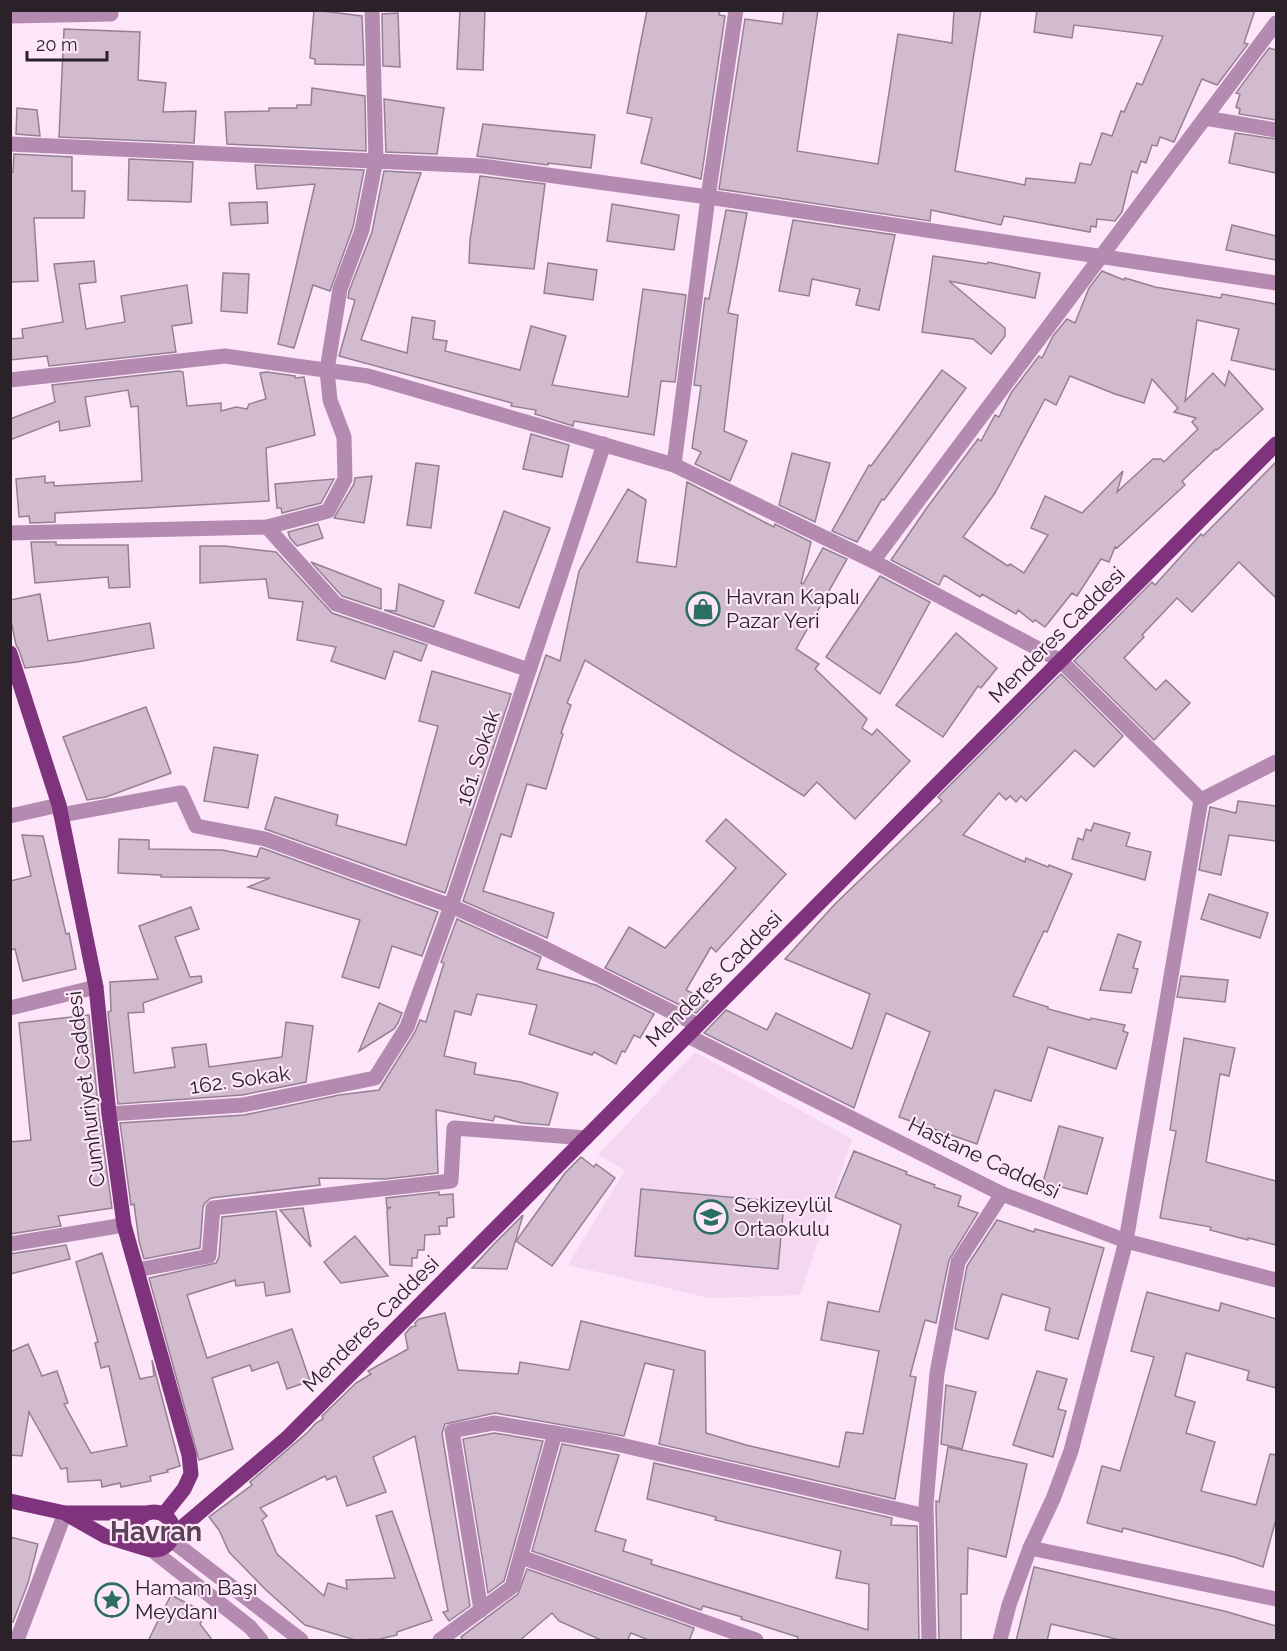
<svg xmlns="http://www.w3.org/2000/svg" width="1287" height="1651" font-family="Raleway,sans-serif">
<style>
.built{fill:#f5d7f2}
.building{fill:#d2bbcf;stroke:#958093;stroke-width:1.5;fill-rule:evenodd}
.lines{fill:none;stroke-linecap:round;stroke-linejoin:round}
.minor{stroke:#b48ab1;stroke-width:15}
.major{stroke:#7e337c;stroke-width:15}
.labels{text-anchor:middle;stroke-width:4.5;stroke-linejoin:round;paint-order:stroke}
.poi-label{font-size:21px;fill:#2a2129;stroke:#fde5fa;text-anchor:start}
.street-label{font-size:21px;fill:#2a2129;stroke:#fde5fa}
.district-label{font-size:27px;font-weight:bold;fill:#584456;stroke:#fde5fa}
</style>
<rect width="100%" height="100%" fill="#fde5fa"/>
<polygon class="built" points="695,1052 852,1139 800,1295 710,1298 568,1265 625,1170 598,1155"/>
<g class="building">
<polygon points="314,10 362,16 364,65 315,64 315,59 310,58"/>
<polygon points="460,10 485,10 483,70 457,69"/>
<polygon points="647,10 720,10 719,15 725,16 701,179 641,163 652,118 627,113"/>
<polygon points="784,10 818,10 797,151 878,164 898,34 952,43 954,10 981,10 955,171 1025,185 1026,178 1075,183 1080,163 1091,165 1102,133 1112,136 1121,111 1124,112 1137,83 1142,85 1163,36 1074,25 1072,38 1034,32 1037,10 1255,10 1244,43 1248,44 1217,85 1202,79 1174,142 1160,137 1157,146 1152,145 1146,163 1141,161 1137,173 1132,171 1122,212 1115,221 1097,219 1096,227 1091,226 1090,232 1004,216 1001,225 931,210 930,221 719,189 745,19 782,24"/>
<polygon points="398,13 400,67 383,66 382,14"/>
<polygon points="64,29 140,32 138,80 166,83 163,112 196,111 194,143 59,137"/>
<polygon points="1269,48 1276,50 1276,120 1239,114 1240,109 1236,107 1240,94 1236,93"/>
<polygon points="312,88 365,96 366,151 227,144 225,112 269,111 269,108 297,108 297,105 311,105"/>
<polygon points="384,99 444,108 437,154 386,152"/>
<polygon points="17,108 37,110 40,136 16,134"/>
<polygon points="483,124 595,135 591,168 548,163 548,165 477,156"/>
<polygon points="1235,133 1276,139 1276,173 1229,163"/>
<polygon points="14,154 72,157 72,191 85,191 84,218 34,218 38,281 10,282 10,172 13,172"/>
<polygon points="129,159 193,162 191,202 128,200"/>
<polygon points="255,165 364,170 353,227 330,291 313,285 294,348 278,344 315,184 257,189"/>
<polygon points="384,171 421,173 361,340 407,353 412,317 435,321 433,339 447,341 445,351 520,370 531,326 566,336 552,385 628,397 643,289 686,295 675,382 661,381 654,435 574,421 573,426 535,414 536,410 511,406 512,403 339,356 355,300 348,298 349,291 372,232"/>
<polygon points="480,176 545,184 534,269 469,263 470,240"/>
<polygon points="267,202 268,223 231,225 229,203"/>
<polygon points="612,204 679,215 674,250 607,241"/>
<polygon points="726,210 747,213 728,313 738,315 724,431 747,441 730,481 695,464 701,452 692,448 701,386 694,385 705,298 709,299"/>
<polygon points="793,220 895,235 879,310 856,305 860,289 812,279 809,296 779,291"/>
<polygon points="1232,225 1276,236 1276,260 1226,250"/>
<polygon points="933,256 987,264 988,262 1040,273 1035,298 949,281 1005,328 1005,336 991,354 973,339 922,332"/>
<polygon points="94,261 96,282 79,284 86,329 125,322 121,296 187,285 192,323 172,326 176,352 49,366 47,356 10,360 10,339 23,338 22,329 63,322 54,264"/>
<polygon points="548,263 597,270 593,300 544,293"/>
<path d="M1102,271L1124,280L1125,278L1155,287L1221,298L1222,294L1276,304V370L1231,360L1239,329L1197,320L1185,401L1213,373L1225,386L1229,371L1263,409L1217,450L1216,449L1182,481L1185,485L1117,548L1115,547L1109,562L1101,559L1077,596L1072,593L1045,627L1035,620L1033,622L1018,610L1016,614L982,594L980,597L944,575L939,585L891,560L926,509L978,439L981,441L995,415L999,417L1011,393L1039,356L1042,358L1053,336L1067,319L1075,323L1089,288ZM1070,376L1115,394L1144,403L1152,379L1178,408L1174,412L1196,418L1192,422L1198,429L1164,462L1161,459H1153L1117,492L1123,471L1082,513L1045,496L1031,528L1048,535L1024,573L1010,564L1008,566L963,537L995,493L1045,399L1056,405Z"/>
<polygon points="223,273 249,274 247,313 221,311"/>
<polygon points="942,370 966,388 884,500 882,499 857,542 832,531 869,465 871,466"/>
<polygon points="179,371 183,372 187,406 221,403 221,411 236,407 247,409 249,404 266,399 260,373 267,372 295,376 295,378 304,377 315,435 266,448 269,501 55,513 55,522 30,523 29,516 19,517 16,479 45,476 45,483 54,482 54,486 142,481 138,406 131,407 128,390 85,397 90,426 60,431 59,421 10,440 10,419 55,402 52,385"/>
<polygon points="531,434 569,445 562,477 523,469"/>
<polygon points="792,453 830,463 815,522 779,505"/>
<polygon points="1276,462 1276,598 1239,562 1192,612 1177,598 1142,635 1144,637 1124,658 1156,690 1166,680 1190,703 1154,740 1074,661 1152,582 1155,585 1201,534 1203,536"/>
<polygon points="416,463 439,466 431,528 407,525"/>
<polygon points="372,476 364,523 334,518 354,484 355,478"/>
<polygon points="334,479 321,503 282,513 281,508 277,508 275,484"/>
<polygon points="687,482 774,527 775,524 811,542 801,583 803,584 823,548 847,559 796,649 819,664 815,669 867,719 862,728 872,735 877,729 910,761 855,819 817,782 804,796 585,660 567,703 571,705 561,733 563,734 546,789 527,784 511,837 501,834 483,891 554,913 547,938 463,901 546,655 560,661 579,571 628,489 646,500 637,562 676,567"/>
<polygon points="504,511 550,528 519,608 475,593"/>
<polygon points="318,524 323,538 297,546 290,538 288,532"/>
<polygon points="31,542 56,542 56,545 128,545 130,587 109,588 108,577 35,583"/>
<polygon points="200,546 225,546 276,552 332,613 427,645 421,661 394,651 385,679 331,661 336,647 297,640 303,602 269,598 266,579 200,583"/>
<polygon points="311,562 381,589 381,609 342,596"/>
<polygon points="880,576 930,602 880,694 826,657"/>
<polygon points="399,584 444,601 434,627 384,610 396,611"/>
<polygon points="40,594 48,641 150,623 154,648 77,662 25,668 19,650 16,645 10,616 10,600"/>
<polygon points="956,633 997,668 981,688 978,686 943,737 896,705"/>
<polygon points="432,671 511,694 445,893 265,829 275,797 338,815 336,825 406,845 438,726 419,721"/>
<polygon points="1061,674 1123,736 1094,767 1075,750 1026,801 1021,796 1016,802 1010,796 1006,800 999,793 963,835 1025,862 1026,858 1048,867 1049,865 1072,874 1047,932 1044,931 1013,996 1048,1007 1048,1009 1090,1020 1091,1018 1125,1025 1123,1031 1128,1033 1116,1069 1048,1047 1031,1101 995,1090 977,1144 899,1117 930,1032 886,1013 854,1108 704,1033 726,1010 767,1030 776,1013 852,1049 870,994 785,959 835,904 942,801 938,797"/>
<polygon points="146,707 171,773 106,797 87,800 63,737"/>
<polygon points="214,747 258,755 248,808 204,801"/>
<polygon points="1238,801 1276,806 1276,841 1229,835 1221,875 1199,870 1210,807 1236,813"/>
<polygon points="726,819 786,874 716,952 711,947 686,990 708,1001 696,1013 605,968 629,927 665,948 736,868 706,841"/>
<polygon points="1094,823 1130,833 1126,846 1151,852 1145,880 1072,859 1078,838 1083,840 1086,829 1091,831"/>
<polygon points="22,835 43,836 66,934 69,933 76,969 23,981 15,949 10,950 10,881 31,876"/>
<polygon points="119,839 149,840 149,849 222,850 257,857 260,848 262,848 438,912 422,956 392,946 379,988 342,977 360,920 248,887 270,878 161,877 161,875 118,873"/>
<polygon points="1209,894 1268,913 1260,938 1201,919"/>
<polygon points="191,907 199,929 175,937 190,977 201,976 202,982 143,1003 144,1012 128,1013 134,1073 175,1067 172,1048 206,1044 209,1067 282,1057 286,1022 313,1026 306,1082 242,1095 118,1104 108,1012 111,1011 110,982 158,979 139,926"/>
<polygon points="457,919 541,957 537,969 596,985 654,1014 640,1038 634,1035 625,1052 622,1051 616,1064 594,1052 592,1055 529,1034 537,1005 477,994 471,1015 455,1011 444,1056 476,1063 474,1074 521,1082 558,1093 549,1125 522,1123 495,1116 493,1121 436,1110 438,1173 385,1179 319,1178 320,1185 211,1198 205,1203 203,1207 200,1248 144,1259 139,1241 134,1204 131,1205 120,1123 244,1115 339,1095 379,1090 415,1032 420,1020 426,1022 444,963 441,962"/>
<polygon points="1118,934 1141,942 1133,968 1138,969 1131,993 1100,990"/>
<polygon points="1181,976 1228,980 1225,1002 1177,997"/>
<polygon points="379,1003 402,1013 398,1023 394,1029 359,1051"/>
<polygon points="89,1015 99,1115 112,1208 58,1216 61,1226 10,1234 10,1142 31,1140 19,1023"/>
<polygon points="1184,1038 1235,1048 1229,1076 1220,1074 1206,1162 1276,1181 1276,1245 1248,1238 1248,1240 1210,1230 1211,1227 1160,1218 1176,1131 1170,1130"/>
<polygon points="1059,1126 1103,1138 1087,1194 1043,1182"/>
<polygon points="854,1151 907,1172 906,1174 935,1185 934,1187 961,1196 958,1206 978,1213 949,1260 936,1323 925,1320 910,1376 916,1377 895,1499 659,1444 674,1370 645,1363 624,1436 495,1413 445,1424 442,1433 470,1606 449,1621 443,1612 448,1611 415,1436 373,1457 386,1492 347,1506 336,1476 327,1480 325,1476 260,1508 267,1516 262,1520 277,1554 324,1596 328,1583 347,1589 346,1580 395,1578 376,1516 392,1511 432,1620 397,1632 397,1635 380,1639 355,1640 305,1625 265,1589 229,1552 219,1530 209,1517 252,1485 250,1482 308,1432 316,1423 323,1419 322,1416 356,1383 371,1374 368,1371 408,1349 405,1334 411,1327 416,1326 415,1323 419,1319 445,1313 458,1370 518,1374 520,1362 569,1370 581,1321 705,1351 706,1433 746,1445 839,1467 846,1432 863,1434 879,1351 821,1340 828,1302 879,1312 901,1225 835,1197"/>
<polygon points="581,1157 594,1167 596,1164 615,1178 552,1266 516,1241 565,1173"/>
<polygon points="641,1189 784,1202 778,1269 635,1256"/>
<polygon points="439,1192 439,1195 453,1194 454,1217 447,1218 447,1226 439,1226 440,1234 425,1235 424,1250 418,1250 417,1258 412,1258 412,1266 390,1265 387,1210 391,1207 387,1208 386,1198"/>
<polygon points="303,1208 311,1247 280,1210"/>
<polygon points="276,1211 290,1292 266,1296 264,1282 236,1286 235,1280 187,1295 207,1358 292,1329 310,1381 287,1389 278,1362 252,1371 250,1365 212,1378 233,1449 199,1460 149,1278 216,1263 219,1257 222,1217"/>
<polygon points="523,1215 507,1269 472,1268 494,1244"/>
<polygon points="997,1220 1034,1232 1035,1229 1104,1248 1078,1339 1045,1330 1050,1308 1002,1294 988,1339 955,1329 967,1266"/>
<polygon points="355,1236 388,1276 341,1283 324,1262"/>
<polygon points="66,1245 70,1259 10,1274 10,1254"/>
<polygon points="102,1253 140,1379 154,1376 152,1360 180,1466 167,1470 168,1472 150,1476 151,1481 121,1487 120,1483 102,1487 101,1480 68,1482 67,1468 61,1469 29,1412 22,1456 10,1455 10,1352 28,1344 42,1376 57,1371 68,1403 64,1404 91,1453 127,1446 109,1366 101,1368 95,1343 98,1342 76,1262"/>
<polygon points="1147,1292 1219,1311 1221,1303 1276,1319 1276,1388 1247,1380 1249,1371 1186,1353 1175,1396 1195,1402 1186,1433 1215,1442 1201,1491 1256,1505 1270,1454 1276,1455 1276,1519 1263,1567 1234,1557 1123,1528 1122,1532 1087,1523 1102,1466 1120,1471 1154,1357 1131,1351"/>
<polygon points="1037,1371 1067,1379 1058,1409 1066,1411 1053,1457 1013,1445"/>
<polygon points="946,1385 976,1392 962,1449 941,1444"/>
<polygon points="494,1433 543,1441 504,1581 488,1593 463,1439"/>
<polygon points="562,1444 619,1455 595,1531 626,1540 623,1551 652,1560 651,1564 868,1630 869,1584 836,1578 841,1551 715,1520 716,1517 647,1499 654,1463 892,1518 891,1525 917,1526 919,1641 797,1641 798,1637 741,1619 742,1617 703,1606 701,1610 532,1551"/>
<polygon points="948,1447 1027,1464 1006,1557 968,1548 967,1594 961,1594 961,1641 939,1641 936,1505 936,1501 939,1502"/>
<polygon points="10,1537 38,1544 28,1583 13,1622 10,1622"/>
<polygon points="1034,1567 1224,1611 1276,1626 1276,1641 1125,1641 1051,1624 1047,1641 1016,1641"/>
<polygon points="527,1569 694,1628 689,1641 651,1641 631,1633 627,1641 603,1641 559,1621 552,1613 519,1641 464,1641 461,1637 518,1594"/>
<polygon points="171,1595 206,1613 200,1624 213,1641 148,1641"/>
</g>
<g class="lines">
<g class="minor">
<polyline points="10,16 111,14 111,10"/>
<polyline points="1205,118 1276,130"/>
<polyline points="10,144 482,166 708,197 1276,283"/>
<polyline points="10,380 225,356 368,376 674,465 873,561 1061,661 1201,800 1126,1241 1071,1451 1053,1499 1030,1548 1009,1605 1000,1640"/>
<polyline points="674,465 708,197 736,10"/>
<polyline points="267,527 336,604 529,670"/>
<polyline points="10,533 267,527 328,511 345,479 344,437 330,400 327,370 340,289 362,230 376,160 372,10"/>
<polyline points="873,561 1276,23"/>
<polyline points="1201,800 1276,762"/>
<polyline points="61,815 181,793 196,826 265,839 451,906 534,943 698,1025"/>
<polyline points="10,816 59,805"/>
<polyline points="10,1008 96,987"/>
<polyline points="688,1036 1002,1194 1126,1241 1276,1280"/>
<polyline points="109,1114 243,1105 375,1078 407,1027 451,906 604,444"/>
<polyline points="10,1244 124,1225"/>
<polyline points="137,1270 209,1256 213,1208 451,1181 454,1128 586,1138"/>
<polyline points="171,1540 301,1640"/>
<polyline points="1030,1548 1276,1599"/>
<polyline points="152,1550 250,1627 261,1640"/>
<polyline points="521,1557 756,1640"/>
<polyline points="481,1610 452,1431 494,1423 608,1442 926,1516"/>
<polyline points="17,1640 65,1513"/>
<polyline points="440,1640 512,1587 555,1433"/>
<polyline points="929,1640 926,1505 937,1373 958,1262 1002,1194"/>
</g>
<g class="major">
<polyline points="10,653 59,805 96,987 109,1114 124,1225 189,1455 191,1474 184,1489 164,1514"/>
<polyline points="10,1501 65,1513 146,1513"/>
<circle cx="154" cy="1531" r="19"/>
<polyline points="68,1515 105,1536 144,1548"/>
<polyline points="173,1535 287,1438 1276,444"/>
</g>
</g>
<defs>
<g id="shop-ring" transform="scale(1.725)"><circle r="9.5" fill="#fde5fa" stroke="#2a6f62" stroke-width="1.5"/><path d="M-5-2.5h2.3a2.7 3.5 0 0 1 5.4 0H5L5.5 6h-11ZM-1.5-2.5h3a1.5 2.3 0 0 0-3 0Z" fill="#2a6f62"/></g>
<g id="school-ring" transform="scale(1.725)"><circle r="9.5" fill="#fde5fa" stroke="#2a6f62" stroke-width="1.5"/><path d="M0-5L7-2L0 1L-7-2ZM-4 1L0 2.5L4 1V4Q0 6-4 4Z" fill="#2a6f62"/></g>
<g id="sight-ring" transform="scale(1.725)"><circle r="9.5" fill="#fde5fa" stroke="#2a6f62" stroke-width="1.5"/><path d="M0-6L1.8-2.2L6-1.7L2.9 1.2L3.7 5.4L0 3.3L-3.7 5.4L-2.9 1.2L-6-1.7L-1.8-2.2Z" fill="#2a6f62"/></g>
</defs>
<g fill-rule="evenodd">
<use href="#shop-ring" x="703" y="609"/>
<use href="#school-ring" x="711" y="1217"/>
<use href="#sight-ring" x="112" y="1600"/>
</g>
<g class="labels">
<g class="poi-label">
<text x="726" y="604">Havran Kapalı<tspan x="726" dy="24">Pazar Yeri</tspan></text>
<text x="734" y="1212">Sekizeylül<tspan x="734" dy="24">Ortaokulu</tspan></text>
<text x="135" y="1595">Hamam Başı<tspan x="135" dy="24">Meydanı</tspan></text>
</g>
<g class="street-label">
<text transform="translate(1057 635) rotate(-45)" y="7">Menderes Caddesi</text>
<text transform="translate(478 758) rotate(-72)" y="7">161. Sokak</text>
<text transform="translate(714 979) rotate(-45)" y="7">Menderes Caddesi</text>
<text transform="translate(240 1080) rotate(-8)" y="7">162. Sokak</text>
<text transform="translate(86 1089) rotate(-97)" y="7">Cumhuriyet Caddesi</text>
<text transform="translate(984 1158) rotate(25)" y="7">Hastane Caddesi</text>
<text transform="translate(371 1324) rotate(-45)" y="7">Menderes Caddesi</text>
</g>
<g class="district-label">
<text x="156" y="1541">Havran</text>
</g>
</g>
<rect width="1287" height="1651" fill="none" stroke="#2a2129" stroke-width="24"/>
<path d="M27 51v9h80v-9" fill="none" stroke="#2a2129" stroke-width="3"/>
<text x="36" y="51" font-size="18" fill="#2a2129" stroke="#fde5fa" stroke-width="4.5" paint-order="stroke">20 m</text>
</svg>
